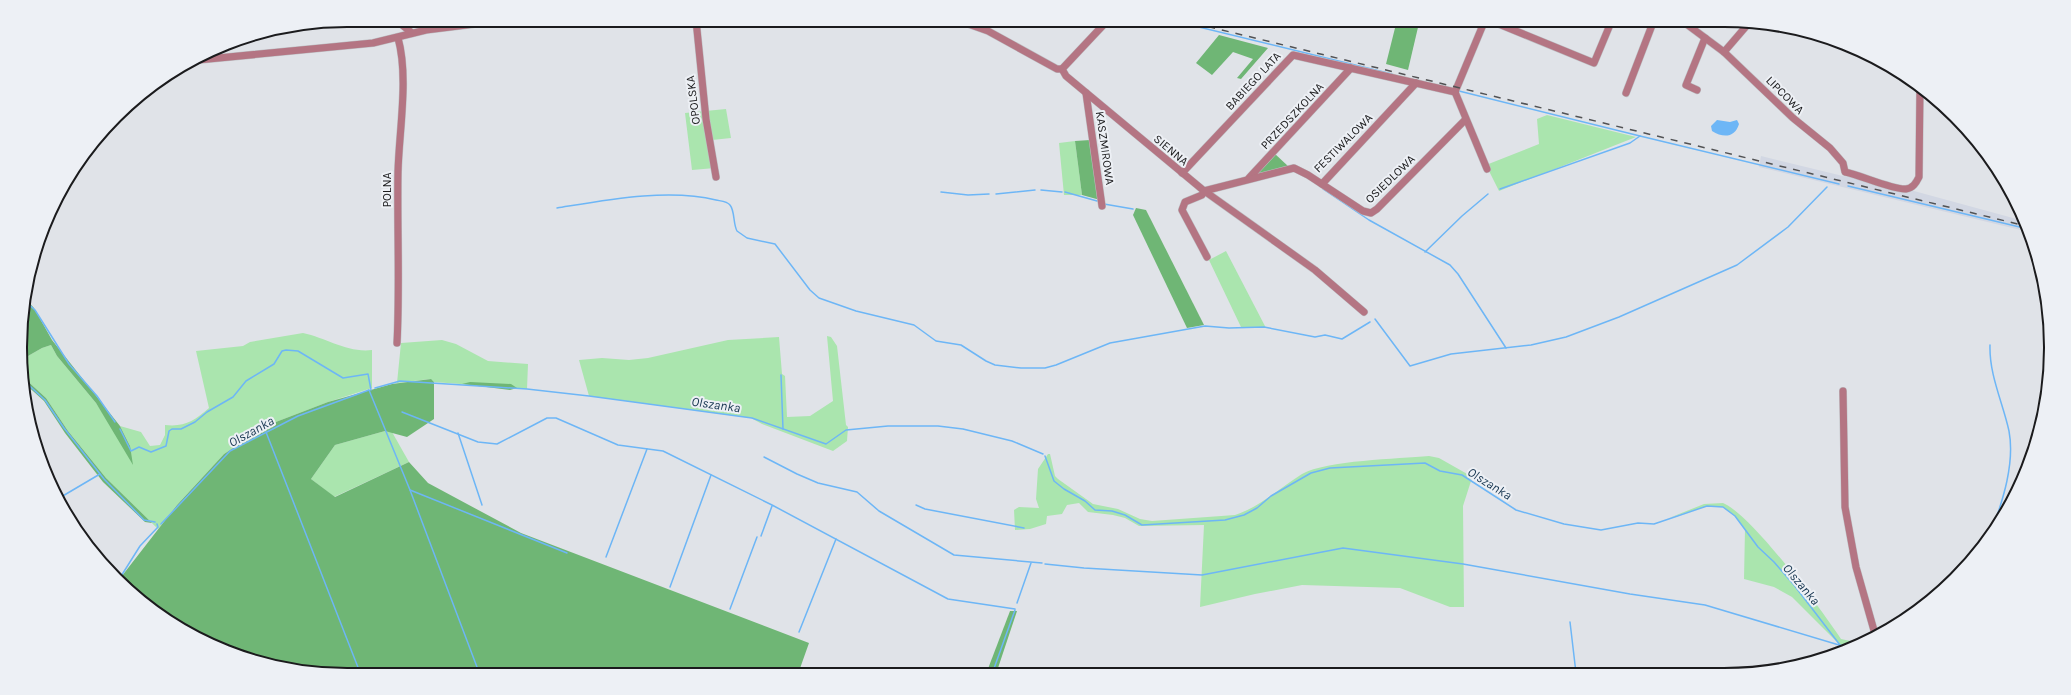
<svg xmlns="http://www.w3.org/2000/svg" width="2071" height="695" font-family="Karla,sans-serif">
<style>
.built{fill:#d2d7e3}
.green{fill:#aae5ae}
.forest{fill:#6fb675}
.water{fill:#6db6f6}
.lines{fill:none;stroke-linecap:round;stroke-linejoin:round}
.stream{stroke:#6db6f6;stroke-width:1.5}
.minor-casing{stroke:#bdbfc3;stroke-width:8}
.minor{stroke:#b47583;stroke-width:7}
.rail{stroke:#515254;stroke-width:1.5;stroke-dasharray:7 7;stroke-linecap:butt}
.labels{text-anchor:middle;stroke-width:4;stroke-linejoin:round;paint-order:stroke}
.street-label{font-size:12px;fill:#1b1b1d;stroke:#edf0f5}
.water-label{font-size:13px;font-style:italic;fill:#173650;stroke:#edf0f5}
.rim{fill:none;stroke:#1b1b1d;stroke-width:2}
</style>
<rect width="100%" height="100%" fill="#e0e3e8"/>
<polygon class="built" points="1761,156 1847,177 1848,173 2024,221 2029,232 1759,167"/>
<g class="green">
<polygon points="726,109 731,138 712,140 715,168 692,170 685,113"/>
<polygon points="1547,115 1636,137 1499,191 1486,165 1539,144 1537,119"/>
<polygon points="1075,141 1082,195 1064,195 1059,143"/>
<polygon points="1226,251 1266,328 1241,327 1209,260"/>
<path d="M303,333C327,338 347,353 372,350V388L328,402L268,425L224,454L177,505L158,529L106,478L68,431L46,398L22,376L21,360L42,348L51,345L57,356L96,403L111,426L130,446L120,426L141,432L150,446L160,445L165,435V425C185,427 194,421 209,408L196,351L243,346L250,342Z"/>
<polygon points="827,336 831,337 837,346 846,425 848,427 847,441 833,451 762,424 751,418 589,396 579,360 602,358 629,360 648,358 728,340 779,337 782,374 785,376 787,417 810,416 833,401"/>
<polygon points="442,340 456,344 488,361 528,364 527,389 434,382 430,379 397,383 401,343"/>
<polygon points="385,431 392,432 409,462 334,497 311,479 335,445"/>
<path d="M1048,454H1050L1055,476L1058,479L1093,504L1118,509L1140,519L1152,521L1235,515C1260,507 1281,487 1302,474C1327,460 1398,459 1429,456L1439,458L1469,475L1471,481L1463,506L1464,607H1450L1400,588L1302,585L1255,594L1200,607L1204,525L1139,526L1125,518L1113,515L1088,512L1079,503L1067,505L1062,514L1047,516L1046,524L1030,529L1015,530L1014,510L1019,507L1039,508L1036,499L1038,469Z"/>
<path d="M1723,503C1752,515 1821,609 1841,639L1860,643L1851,649L1840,645L1792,597L1774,587L1744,579L1745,529L1735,516L1723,507L1707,506L1669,518L1704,504Z"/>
</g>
<g class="forest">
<polygon points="1397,20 1419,23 1408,70 1386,64"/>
<polygon points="1219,35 1268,48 1241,79 1237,78 1253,59 1233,52 1212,75 1196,63"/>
<polygon points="1090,140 1100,200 1082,195 1075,141"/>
<polygon points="1274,153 1289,167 1259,174 1258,173"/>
<polygon points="1136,208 1146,210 1204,325 1187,328 1133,215"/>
<polygon points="25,298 34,308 52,340 120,426 130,446 133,465 96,403 57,356 51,345 42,348 21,360 23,305"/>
<polygon points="22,376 46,398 68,431 106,478 152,523 145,522 103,482 65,433 44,401 23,382"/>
<polygon points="431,379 434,382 434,419 407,437 385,431 335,445 311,479 335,497 409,462 428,483 521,533 809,643 798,674 348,675 263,664 165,620 118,581 177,505 224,454 268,425 328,402 392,384"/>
<polygon points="470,382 511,384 517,388 510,390 462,384"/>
<polygon points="1010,611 1017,611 996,674 986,674"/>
</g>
<path class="water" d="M1717,120L1730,122L1737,120L1739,124C1735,138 1723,138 1712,131L1711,126Z"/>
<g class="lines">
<g class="stream">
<polyline points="1170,20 1392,74"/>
<polyline points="1459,91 1640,136"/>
<polyline points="1848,186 2028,229"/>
<polyline points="1323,189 1369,220 1450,265 1458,274 1506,348"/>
<polyline points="1500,189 1630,143 1640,136 1839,184"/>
<polyline points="1041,190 1062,192"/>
<polyline points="941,192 968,195 989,194"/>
<polyline points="1065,192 1097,201"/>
<polyline points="996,194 1035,190"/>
<polyline points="1104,204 1133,209"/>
<path d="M557,208C606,200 668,188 716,200C720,201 727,201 730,205C735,211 733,224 737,231L747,238L775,244L810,290L819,298L856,311L914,325L936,341L961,345L986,361L995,365L1021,368H1045L1056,365L1110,343L1205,326L1229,328L1264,327L1315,337L1325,335L1342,339L1370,322"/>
<polyline points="1425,252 1462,216 1488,194"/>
<polyline points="24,300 35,310 69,364 97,396 115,422"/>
<polyline points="1375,319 1410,366 1451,354 1531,345 1566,337 1619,317 1737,265 1788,227 1827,187"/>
<path d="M1990,345C1989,375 2003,403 2009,431C2015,463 2003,500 1992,530"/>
<polyline points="781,375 783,429"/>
<polyline points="22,379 45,400 64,428 104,479 144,520 155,522"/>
<polyline points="375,388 400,381 527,389 589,396 752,418 826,444 846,430 888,426 938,426 963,429 1012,441 1043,454"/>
<polyline points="369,390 410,490 567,553"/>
<polyline points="402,412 478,442 497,444 547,418 556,418 618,445 663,451 772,505 948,599 1015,609"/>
<polyline points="120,429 131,451 139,447 151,452 166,446 169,431 172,429 181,429 195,422 207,412 233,397 246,381 274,364 282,351 286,350 298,351 343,378 368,374 371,390"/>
<polyline points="266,432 361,675"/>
<polyline points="458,433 482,505"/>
<polyline points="1045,456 1054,481 1064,489 1085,501 1095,510 1112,511 1125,515 1142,525 1225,520 1244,515 1257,508 1271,496 1311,473 1330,468 1425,463 1440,471 1462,475 1516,510 1564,524 1601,530 1638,523 1654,524 1707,506 1723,507 1735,516 1758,547 1774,562 1794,585 1840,645 1851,649"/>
<polyline points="764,457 797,474 818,483 857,492 879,511 954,555 1042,563"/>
<polyline points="410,490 480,675"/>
<polyline points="61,497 100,474"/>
<polyline points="916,505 925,509 1024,528"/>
<polyline points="161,524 230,451 298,416 369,390"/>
<polyline points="761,536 772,506"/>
<polyline points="606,557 647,449"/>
<polyline points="1045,564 1084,568 1202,575 1343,548 1463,564 1630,594 1705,605 1839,645"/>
<polyline points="118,581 140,546 158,527 157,524"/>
<polyline points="670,587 711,475"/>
<polyline points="1017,603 1031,563"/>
<polyline points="730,609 757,537"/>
<polyline points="1570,622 1576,673"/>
<polyline points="799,632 836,539"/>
<polyline points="992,674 1015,610"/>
</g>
<g class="minor-casing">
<g id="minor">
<polyline points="396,20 412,33"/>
<polyline points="696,20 706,119 716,177"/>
<polyline points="957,20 988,31 1057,69 1062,69 1066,76 1203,190 1315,270 1364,312"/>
<polyline points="1489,20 1594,63 1612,20"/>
<path d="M1681,20L1724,52L1793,118L1830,148L1843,163L1845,172C1860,175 1893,190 1906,189C1913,188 1916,183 1919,177L1920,86"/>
<polyline points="1724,52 1749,23"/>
<polyline points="198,60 373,43 426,30 507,20"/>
<polyline points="1062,69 1108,20"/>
<polyline points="1697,90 1686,85 1705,38"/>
<polyline points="1455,92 1487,169"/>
<polyline points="1455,92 1485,20"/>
<polyline points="1086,93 1102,206"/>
<polyline points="1626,93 1654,20"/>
<polyline points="1182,173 1293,55 1455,92"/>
<polyline points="1249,178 1351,68"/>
<polyline points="1322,184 1416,83"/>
<polyline points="1207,257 1182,210 1185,202 1202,195 1204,191 1294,168 1308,175 1363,211 1371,213 1377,209 1465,120"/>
<path d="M397,343C400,286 397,229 398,172C399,131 409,77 398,38"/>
<polyline points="1843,391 1845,507 1856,567 1875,634"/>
</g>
</g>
<use href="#minor" class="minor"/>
<polyline class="rail" points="1181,20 2026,226"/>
</g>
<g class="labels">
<g class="street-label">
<text transform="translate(1253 81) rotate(-47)" y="4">BABIEGO LATA</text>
<text transform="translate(1785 95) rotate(45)" y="4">LIPCOWA</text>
<text transform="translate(693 100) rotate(-97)" y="4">OPOLSKA</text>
<text transform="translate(1292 116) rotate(-47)" y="4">PRZEDSZKOLNA</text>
<text transform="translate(1343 143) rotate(-45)" y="4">FESTIWALOWA</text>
<text transform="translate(1105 148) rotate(82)" y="4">KASZMIROWA</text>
<text transform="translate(1171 150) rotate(40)" y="4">SIENNA</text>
<text transform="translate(1390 179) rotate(-44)" y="4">OSIEDLOWA</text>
<text transform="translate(387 190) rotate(-90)" y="4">POLNA</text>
</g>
<g class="water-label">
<text transform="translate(716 404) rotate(8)" y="5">Olszanka</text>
<text transform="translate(251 431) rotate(-29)" y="5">Olszanka</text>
<text transform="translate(1490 483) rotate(32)" y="5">Olszanka</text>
<text transform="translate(1802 584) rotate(50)" y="5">Olszanka</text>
</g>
</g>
<path d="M0 0H2071V695H0ZM347 27H1724A320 320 0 0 1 2044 347V348A320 320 0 0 1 1724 668H347A320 320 0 0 1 27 348V347A320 320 0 0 1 347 27Z" fill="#edf0f5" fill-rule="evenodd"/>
<path class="rim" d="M347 27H1724A320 320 0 0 1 2044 347V348A320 320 0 0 1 1724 668H347A320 320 0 0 1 27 348V347A320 320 0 0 1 347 27Z"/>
</svg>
